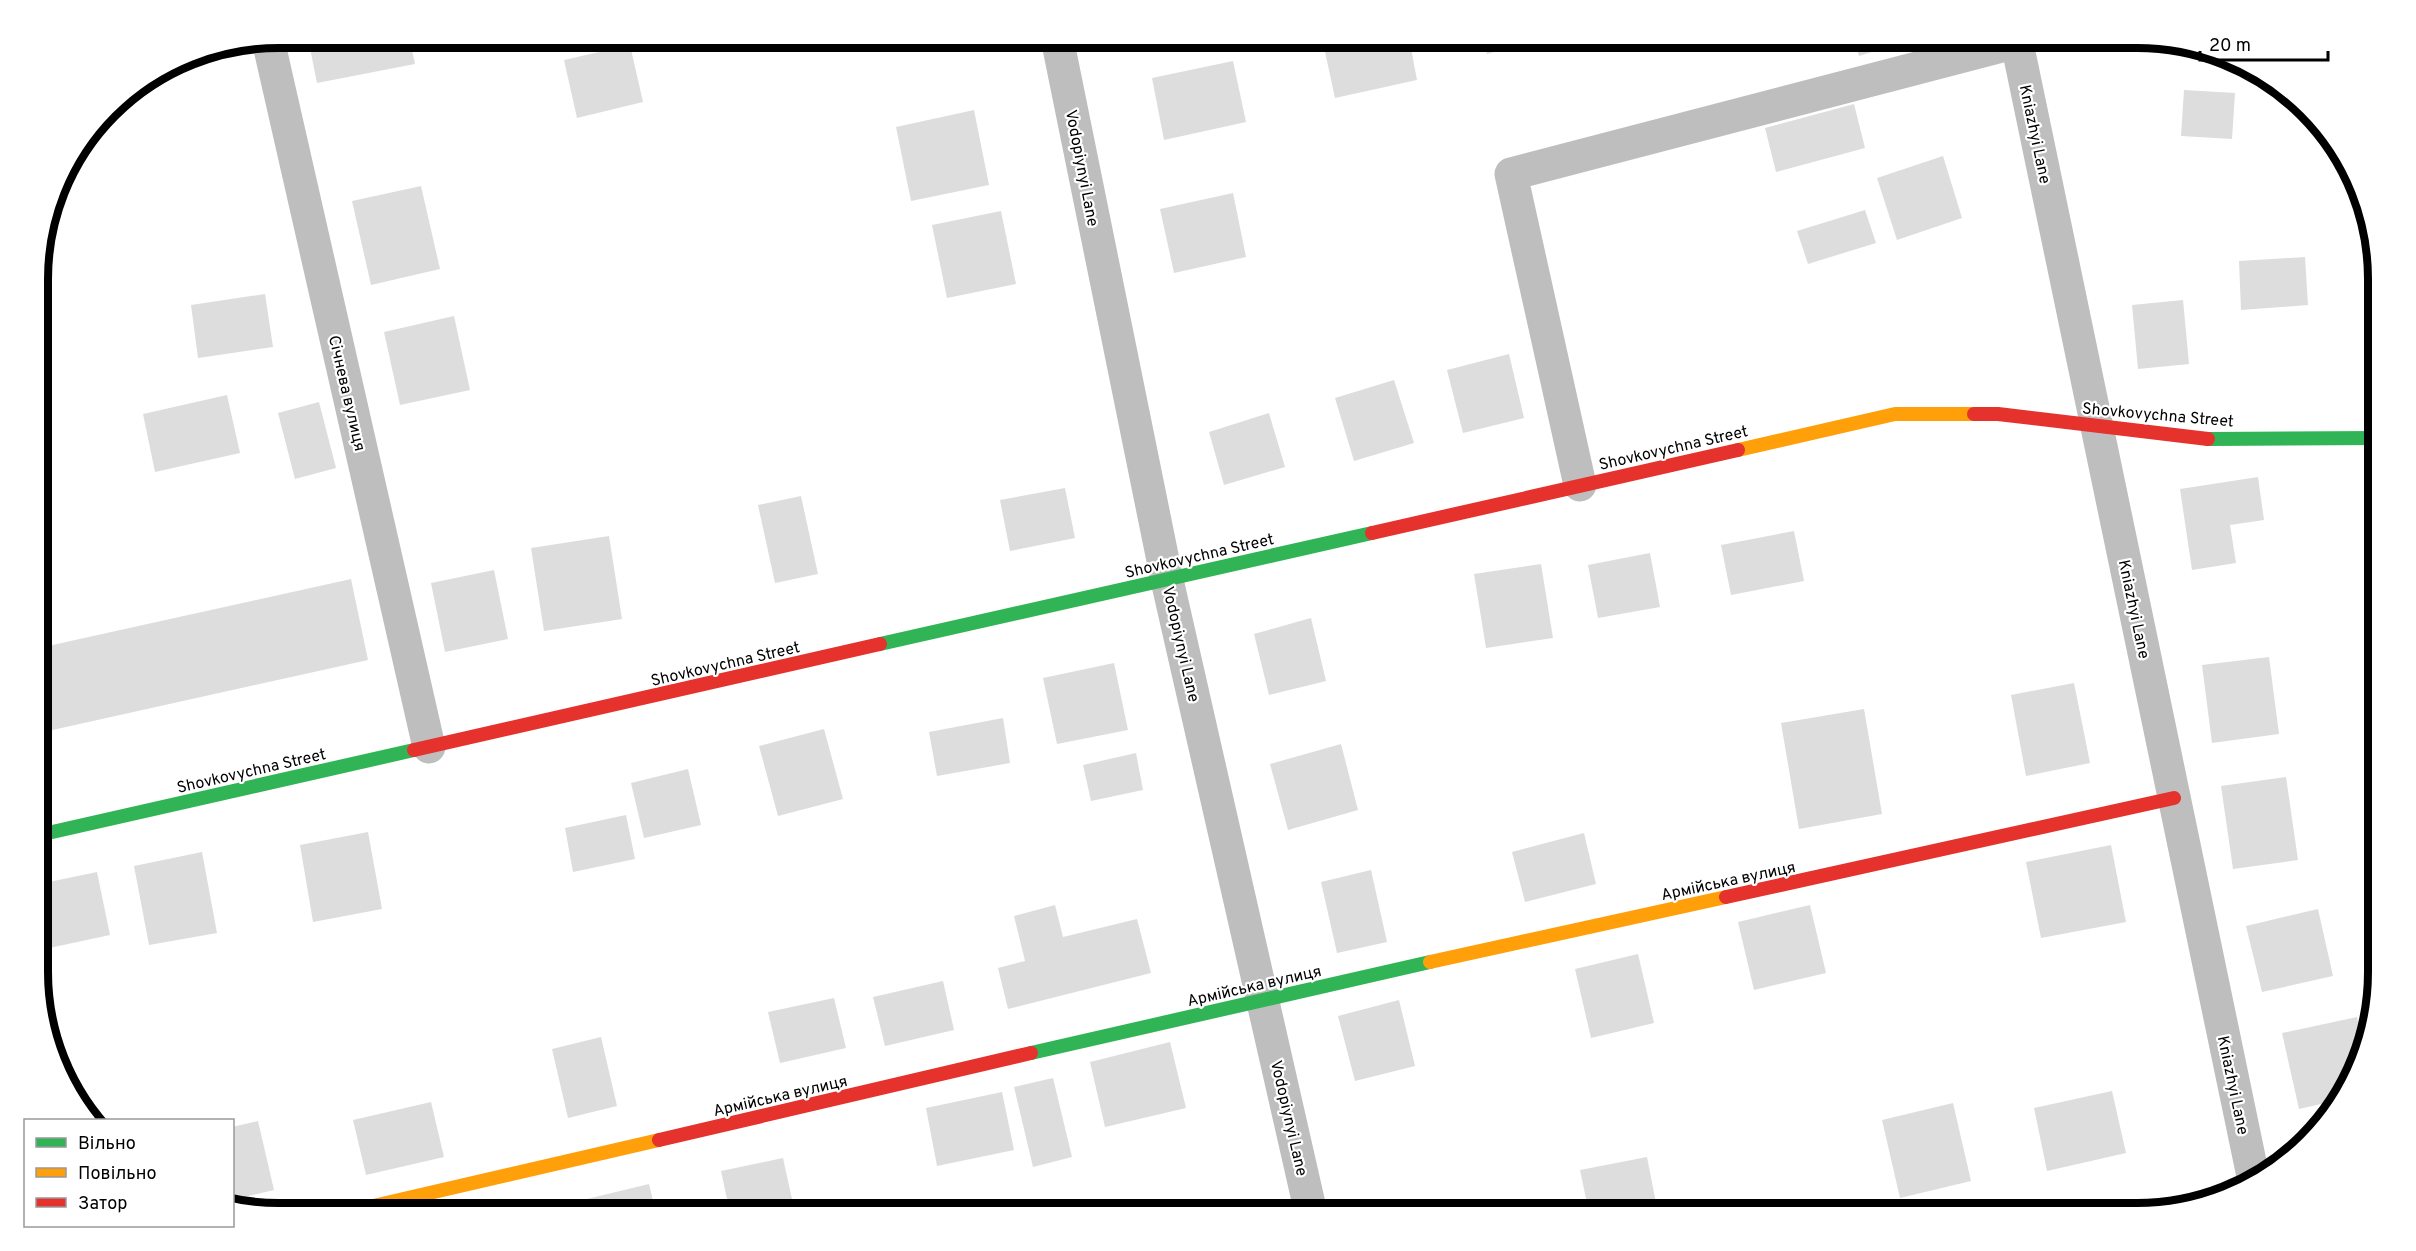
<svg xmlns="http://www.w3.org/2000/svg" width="2416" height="1251" font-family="Overpass,sans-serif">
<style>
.building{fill:#ddd}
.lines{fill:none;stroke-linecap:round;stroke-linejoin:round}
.street{stroke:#bebebe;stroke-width:33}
.fast{stroke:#30b455;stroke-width:14}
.slow{stroke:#ff9f0a;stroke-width:14}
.jam{stroke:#e5322d;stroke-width:14}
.labels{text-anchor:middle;stroke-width:4.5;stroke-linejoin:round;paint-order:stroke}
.street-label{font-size:16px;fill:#000;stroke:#fff}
.rim{fill:none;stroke:#000;stroke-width:8}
</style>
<rect width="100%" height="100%" fill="#fff"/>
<g class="building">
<polygon points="308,38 424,38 424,39 410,41 415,64 317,83"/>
<polygon points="1322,38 1409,38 1417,80 1335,98"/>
<polygon points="1482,38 1544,38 1487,54"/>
<polygon points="1853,38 1916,38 1859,56"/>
<polygon points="2089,38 2137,38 2164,44 2164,50 2089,46"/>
<polygon points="630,45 643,102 577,118 564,60"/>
<polygon points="1233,61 1246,122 1164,140 1152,78"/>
<polygon points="2184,90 2235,93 2232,139 2181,136"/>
<polygon points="1854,104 1865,148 1776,172 1765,128"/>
<polygon points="974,110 989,185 911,201 896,127"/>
<polygon points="1943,156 1962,218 1897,240 1877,178"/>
<polygon points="421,186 440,269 371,285 352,201"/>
<polygon points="1233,193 1246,257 1174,273 1160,209"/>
<polygon points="1865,210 1876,243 1808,264 1797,231"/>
<polygon points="1001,211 1016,284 947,298 932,225"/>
<polygon points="2305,257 2308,305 2241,310 2239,261"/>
<polygon points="265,294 273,347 198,358 191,305"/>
<polygon points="2183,300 2189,364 2138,369 2132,305"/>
<polygon points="454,316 470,390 400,405 384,332"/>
<polygon points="2373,323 2377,323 2377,370 2371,369"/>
<polygon points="1509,354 1524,418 1463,433 1447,370"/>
<polygon points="1394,380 1414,443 1354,461 1335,398"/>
<polygon points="227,395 240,453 155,472 143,414"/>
<polygon points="319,402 336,468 295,479 278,413"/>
<polygon points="1269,413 1285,467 1224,485 1209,432"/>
<polygon points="2258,477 2264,520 2230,525 2236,563 2192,570 2180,489"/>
<polygon points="1065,488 1075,538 1010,551 1000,500"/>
<polygon points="801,496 818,574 775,583 758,505"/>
<polygon points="1794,531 1804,581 1731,595 1721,545"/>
<polygon points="609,536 622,619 544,631 531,548"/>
<polygon points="1650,553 1660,607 1598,618 1588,565"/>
<polygon points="1541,564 1553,638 1486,648 1474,574"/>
<polygon points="494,570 508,639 445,652 431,583"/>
<polygon points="351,579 368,660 39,733 39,648"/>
<polygon points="1311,618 1326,681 1269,695 1254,634"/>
<polygon points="2269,657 2279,734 2212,743 2202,665"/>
<polygon points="1114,663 1128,730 1057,744 1043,678"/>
<polygon points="2074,683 2090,763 2026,776 2011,695"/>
<polygon points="1864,709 1882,814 1799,829 1781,723"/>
<polygon points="1003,718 1010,763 937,776 929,732"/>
<polygon points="824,729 843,799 778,816 759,746"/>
<polygon points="1341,744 1358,810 1288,830 1270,764"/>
<polygon points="1136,753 1143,790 1091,801 1083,765"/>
<polygon points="688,769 701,825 644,838 631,783"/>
<polygon points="2286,777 2298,860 2233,869 2221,786"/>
<polygon points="626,815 635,859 573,872 565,828"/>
<polygon points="368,832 382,909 313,922 300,845"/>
<polygon points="1584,833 1596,884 1525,902 1512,852"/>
<polygon points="2111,845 2126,922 2041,938 2026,862"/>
<polygon points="202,852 217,933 149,945 134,866"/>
<polygon points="1371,870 1387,942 1337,953 1321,882"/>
<polygon points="97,872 110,935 40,950 39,884"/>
<polygon points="1055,905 1063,937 1137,919 1151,973 1008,1009 998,968 1025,961 1014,916"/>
<polygon points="1810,905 1826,973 1754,990 1738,922"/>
<polygon points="2318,909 2333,976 2262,992 2246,926"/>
<polygon points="1638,954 1654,1023 1591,1038 1575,969"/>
<polygon points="943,981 954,1030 885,1046 873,997"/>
<polygon points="834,998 846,1048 780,1063 768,1012"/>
<polygon points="1399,1000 1415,1066 1355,1081 1338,1016"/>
<polygon points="2357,1017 2362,1041 2353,1079 2339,1100 2299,1109 2282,1033"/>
<polygon points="601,1037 617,1106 568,1118 552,1049"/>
<polygon points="1170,1042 1186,1108 1105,1127 1090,1062"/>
<polygon points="1053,1078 1072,1157 1033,1167 1014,1087"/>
<polygon points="2112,1091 2126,1153 2047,1171 2034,1108"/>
<polygon points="1002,1092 1014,1150 937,1166 926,1108"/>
<polygon points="431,1102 444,1157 366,1175 353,1120"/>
<polygon points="1953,1103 1971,1181 1900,1198 1882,1120"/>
<polygon points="258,1121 274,1190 232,1200 232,1127"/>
<polygon points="1647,1157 1658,1213 1589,1213 1580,1170"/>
<polygon points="783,1158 795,1213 730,1213 721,1171"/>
<polygon points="649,1184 656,1213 590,1213 587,1199"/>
<polygon points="546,1207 548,1213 523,1213 523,1212"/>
</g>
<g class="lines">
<g class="street">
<polyline points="1057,38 1167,580 1311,1213"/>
<polyline points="2016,38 2254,1181"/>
<polyline points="268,40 429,747"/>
<polyline points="1580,485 1511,174 2017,42"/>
</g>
<g class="fast">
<polyline points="2208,439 2377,438"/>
<polyline points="880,644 1372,533"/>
<polyline points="39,835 414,750"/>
<polyline points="1031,1053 1430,962"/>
</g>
<g class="slow">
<polyline points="1738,450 1895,414 1974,414"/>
<polyline points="1430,962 1726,897"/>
<polyline points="343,1213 659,1140"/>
</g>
<g class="jam">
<polyline points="1974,414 1998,414 2208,439"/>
<polyline points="1372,533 1738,450"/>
<polyline points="414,750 880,644"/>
<polyline points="1726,897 2174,798"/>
<polyline points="659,1140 1031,1053"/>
</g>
</g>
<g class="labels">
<g class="street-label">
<text transform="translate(2036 134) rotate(78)" y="6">Kniazhyi Lane</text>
<text transform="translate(1083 168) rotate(79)" y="6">Vodopiynyi Lane</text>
<text transform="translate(348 393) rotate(77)" y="6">Січнева вулиця</text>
<text transform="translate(2158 414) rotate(5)" y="6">Shovkovychna Street</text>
<text transform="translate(1673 447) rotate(-13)" y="6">Shovkovychna Street</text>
<text transform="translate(1199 555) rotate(-13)" y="6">Shovkovychna Street</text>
<text transform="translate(2135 609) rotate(78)" y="6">Kniazhyi Lane</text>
<text transform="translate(1182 644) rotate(77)" y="6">Vodopiynyi Lane</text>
<text transform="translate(725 663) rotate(-13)" y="6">Shovkovychna Street</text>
<text transform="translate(251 770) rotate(-13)" y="6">Shovkovychna Street</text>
<text transform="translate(1728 880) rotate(-12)" y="6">Армійська вулиця</text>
<text transform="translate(1254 985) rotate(-13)" y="6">Армійська вулиця</text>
<text transform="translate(2234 1085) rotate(78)" y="6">Kniazhyi Lane</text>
<text transform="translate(780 1095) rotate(-13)" y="6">Армійська вулиця</text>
<text transform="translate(1290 1118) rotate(77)" y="6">Vodopiynyi Lane</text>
</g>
</g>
<path d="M0 0H2416V1251H0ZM279 48H2137A231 231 0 0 1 2368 279V972A231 231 0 0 1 2137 1203H279A231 231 0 0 1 48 972V279A231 231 0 0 1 279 48Z" fill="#fff" fill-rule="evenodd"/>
<path class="rim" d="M279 48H2137A231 231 0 0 1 2368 279V972A231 231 0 0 1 2137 1203H279A231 231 0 0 1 48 972V279A231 231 0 0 1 279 48Z"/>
<rect x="24" y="1119" width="210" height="108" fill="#ffffff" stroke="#999999" stroke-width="1.5"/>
<rect x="36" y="1138" width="30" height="9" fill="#30b455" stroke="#999999" stroke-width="1.5"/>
<text x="78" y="1149" font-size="18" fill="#000000">Вільно</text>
<rect x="36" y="1168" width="30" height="9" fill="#ff9f0a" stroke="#999999" stroke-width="1.5"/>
<text x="78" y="1179" font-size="18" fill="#000000">Повільно</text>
<rect x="36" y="1198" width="30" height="9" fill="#e5322d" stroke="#999999" stroke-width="1.5"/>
<text x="78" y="1209" font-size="18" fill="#000000">Затор</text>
<path d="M2200 51v9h128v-9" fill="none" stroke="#000000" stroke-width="3"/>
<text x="2209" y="51" font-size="18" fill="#000000" stroke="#ffffff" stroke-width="4.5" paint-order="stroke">20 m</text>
</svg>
